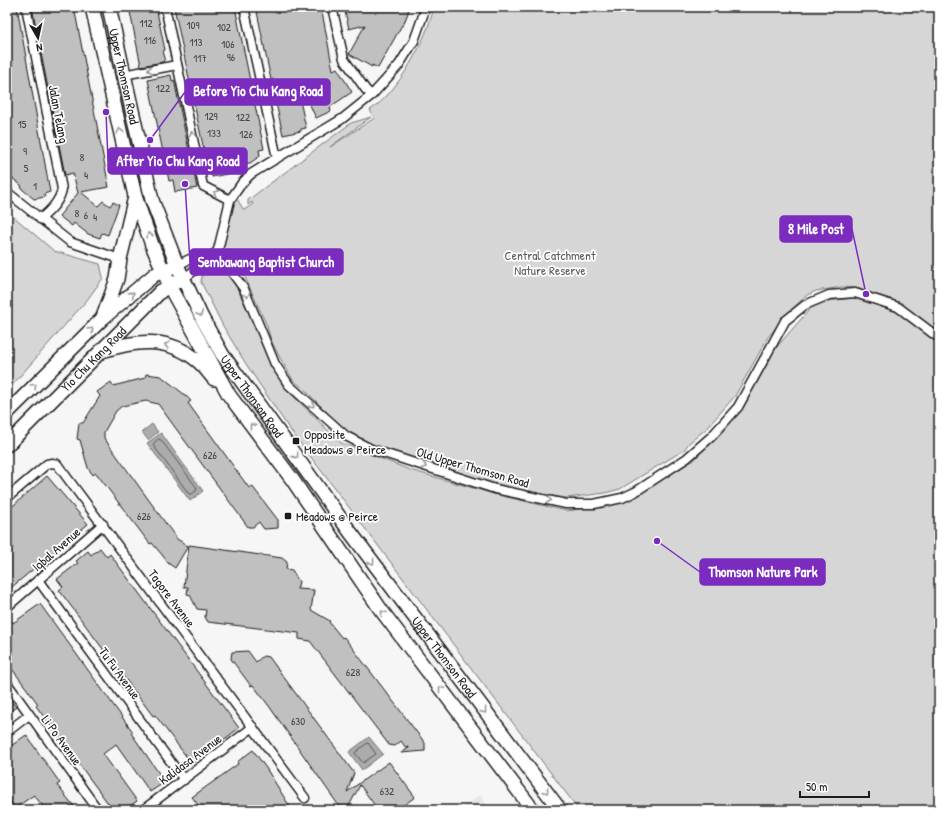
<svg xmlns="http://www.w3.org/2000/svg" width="946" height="817" font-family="'Patrick Hand',sans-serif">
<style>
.built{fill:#e6e6e6}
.green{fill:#d6d6d6;stroke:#797979}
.water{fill:#acacac;stroke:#727272}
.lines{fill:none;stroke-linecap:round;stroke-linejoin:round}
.shore{stroke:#565656;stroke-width:1}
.building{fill:#c0c0c0;stroke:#1c1c1c}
.street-casing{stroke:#1c1c1c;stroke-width:11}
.primary-casing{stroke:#1c1c1c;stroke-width:16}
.street{stroke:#fff;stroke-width:8}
.primary{stroke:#fff;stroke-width:13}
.oneway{stroke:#999}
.poi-dot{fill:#1c1c1c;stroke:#fff;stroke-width:1.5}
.labels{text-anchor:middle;stroke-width:3.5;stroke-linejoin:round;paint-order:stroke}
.number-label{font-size:11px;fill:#454545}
.street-label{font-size:13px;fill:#1c1c1c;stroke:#fff}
.park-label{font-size:13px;fill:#5d5d5d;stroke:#fff}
.poi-label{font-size:13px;fill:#1c1c1c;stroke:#fff;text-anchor:start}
.leader{fill:none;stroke:#7b2cbf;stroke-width:1.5}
.callout-dot{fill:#7b2cbf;stroke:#fff;stroke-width:1.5}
.callout{fill:#7b2cbf;stroke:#7b2cbf;stroke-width:1.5}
.callout-label{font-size:14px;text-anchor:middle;font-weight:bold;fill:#fff}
</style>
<rect width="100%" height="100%" fill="#f6f6f6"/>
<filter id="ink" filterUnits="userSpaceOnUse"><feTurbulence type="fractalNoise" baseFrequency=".025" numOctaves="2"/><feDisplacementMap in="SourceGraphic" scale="8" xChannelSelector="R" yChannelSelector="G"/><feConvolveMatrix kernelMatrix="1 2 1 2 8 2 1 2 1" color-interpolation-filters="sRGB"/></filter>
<g filter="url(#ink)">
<polygon class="built" points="480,795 490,810 459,810"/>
<g class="green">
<path d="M434,7H939V333L899,302L856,288L842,287L816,291L807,295L788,313L768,337L735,396L707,428L689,443L684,450L620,489L605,493L567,498L532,493L492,483L352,438L304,389L293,380L279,356L271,340L267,326L240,266L221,250L235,196L244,210L253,204L252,202L248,205V200L351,123L371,117L330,147L373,119L374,118L370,110C398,93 427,39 434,7Z"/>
<polygon points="7,211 54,251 100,264 103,278 87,300 7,391"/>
<polygon points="217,268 229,271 283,386 341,443 410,470 494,494 567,511 625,502 694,460 744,406 775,349 816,302 855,298 897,312 939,344 939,810 579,810 288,427 246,364 223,326 201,282 203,271"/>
</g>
<g class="water">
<polygon points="152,424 158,432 148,440 142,432"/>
<polygon points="161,433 203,491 190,501 147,443"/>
<polygon points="369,737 383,754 362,770 349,752"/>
</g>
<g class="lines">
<g class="shore">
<polygon points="159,439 161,440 197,488 196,491 192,494 189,494 153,445 154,443"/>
<polygon points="368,743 376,754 363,763 355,753"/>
</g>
</g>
<g class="building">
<polygon points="7,7 17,7 50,192 44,194 45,197 34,199 22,189 21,185 7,174"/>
<polygon points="32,7 74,7 109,187 81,192 98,206 103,201 110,206 113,202 119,205 108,235 102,233 100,238 88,234 74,223 72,226 59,216 78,193 73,173 65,175"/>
<polygon points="129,7 156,7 165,50 163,51 165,58 163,62 141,66"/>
<polygon points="174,7 235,7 264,149 259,150 260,156 250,163 235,165 236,168 231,171 232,173 212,177 209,165 207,165"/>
<polygon points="256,7 321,7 333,70 337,68 352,92 330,107 331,111 316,118 299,81 296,82 306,128 301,129 301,131 283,135 274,94 276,94 273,79 271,80"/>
<polygon points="344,7 400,7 409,10 403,26 402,25 378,68 372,65 372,67 349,54 365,25 349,29"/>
<polygon points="171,75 172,81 174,80 197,188 175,192 173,180 169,181 148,80"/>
<polygon points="146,374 161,376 185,395 191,401 188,403 249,488 252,486 278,520 278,528 264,529 259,522 253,527 248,527 158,404 146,401 122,406 116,411 104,432 104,438 177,539 188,546 175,568 168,563 163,556 152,543 150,544 96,473 93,475 88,468 80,440 77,439 79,423 83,423 100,396 97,392 111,382 113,386 145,378"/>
<polygon points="47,476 88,524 7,591 7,555 12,551 7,546 7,511"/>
<polygon points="189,545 282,558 287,562 286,569 292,570 299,582 297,589 314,590 311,610 330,621 329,622 342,638 344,637 425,743 425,751 401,753 409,748 409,747 406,748 401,741 395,746 389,745 310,641 299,639 299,633 208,622 205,617 206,610 197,609 190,595 187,594 188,587 184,587"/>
<polygon points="100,548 107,557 110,554 239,728 192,764 155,715 153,716 59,590 63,587 57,579 78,563 76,561 88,551 91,555"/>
<polygon points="40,604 133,732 131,733 165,782 150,792 116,744 103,754 137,801 124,810 113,810 36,706 38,704 7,662 7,625 12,621 13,623"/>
<polygon points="248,651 256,662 263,656 269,657 354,773 347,792 389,762 415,797 397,810 378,810 360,785 348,808 339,806 269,706 253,685 251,686 231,659 232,652"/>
<polygon points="7,695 16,707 7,714"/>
<polygon points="26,735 60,783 57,785 77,810 46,810 34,795 15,808 7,798 7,749"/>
<polygon points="253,750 266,768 292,810 202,810 192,797 238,764 237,762"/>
</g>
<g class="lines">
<g class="street-casing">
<g id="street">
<path d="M26,7L62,189C60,201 49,212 40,219"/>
<polyline points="165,7 203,186 230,200"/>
<polyline points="244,7 277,158"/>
<polyline points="332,7 344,59 366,90 372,95"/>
<polyline points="123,75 177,65"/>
<polyline points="7,192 70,242 120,259"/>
<polyline points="212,257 231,271 244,289 275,364 289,385 346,436 371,449 495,489 566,504 594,504 622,498 635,492 687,458 712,436 738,407 785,321 805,305 829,295 855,293 898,307 939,338"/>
<polyline points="177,265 190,259 202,260 212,257 218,250 230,200 242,183 251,174 277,158 342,119 372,95 399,65 414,41 426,7"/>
<polyline points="183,279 195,270 202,260"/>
<polyline points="7,498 47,464 52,463 57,464 305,798"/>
<polyline points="38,580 184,780"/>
<polyline points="7,607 103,524"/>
<polyline points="7,683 98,810"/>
<polyline points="7,732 29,715"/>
<polyline points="143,810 253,727"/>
</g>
</g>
<g class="primary-casing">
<g id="primary">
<polyline points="92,7 135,196 152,245 173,293 229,395 292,479 381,610 533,810"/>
<path id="s1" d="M109,7L152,200L177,265L202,318L222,354L351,533L560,810"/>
<polyline points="103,317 117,279 120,259 135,197"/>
<path d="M102,351C136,340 168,336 198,361C204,366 209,373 214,379"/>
<polyline points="7,413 103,318 154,275 170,268"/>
<path id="s2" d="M7,445L161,291L176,282"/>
</g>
</g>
<use href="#street" class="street"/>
<use href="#primary" class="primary"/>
</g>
<defs><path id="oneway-chevron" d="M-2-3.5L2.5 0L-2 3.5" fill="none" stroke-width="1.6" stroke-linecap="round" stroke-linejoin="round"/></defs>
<g class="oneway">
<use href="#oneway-chevron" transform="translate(150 70) rotate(169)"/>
<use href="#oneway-chevron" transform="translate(120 131) rotate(-103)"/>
<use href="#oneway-chevron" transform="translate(192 134) rotate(-102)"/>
<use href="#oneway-chevron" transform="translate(216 193) rotate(-152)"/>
<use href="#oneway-chevron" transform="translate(149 235) rotate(-109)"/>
<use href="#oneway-chevron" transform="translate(132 294) rotate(-40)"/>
<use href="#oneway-chevron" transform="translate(247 295) rotate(69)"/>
<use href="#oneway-chevron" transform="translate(200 314) rotate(64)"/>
<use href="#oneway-chevron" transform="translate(91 330) rotate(-44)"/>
<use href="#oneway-chevron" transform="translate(167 345) rotate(-165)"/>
<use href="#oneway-chevron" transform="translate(34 386) rotate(-45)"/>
<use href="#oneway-chevron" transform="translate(312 405) rotate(42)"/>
<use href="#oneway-chevron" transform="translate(252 426) rotate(-127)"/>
<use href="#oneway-chevron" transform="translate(296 456) rotate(55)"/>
<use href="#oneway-chevron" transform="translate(424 466) rotate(18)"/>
<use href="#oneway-chevron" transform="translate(549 500) rotate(12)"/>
<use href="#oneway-chevron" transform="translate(372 562) rotate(54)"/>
<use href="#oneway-chevron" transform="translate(383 613) rotate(-126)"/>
<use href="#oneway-chevron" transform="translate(441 689) rotate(-127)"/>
<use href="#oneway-chevron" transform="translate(484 711) rotate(53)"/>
<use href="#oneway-chevron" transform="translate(546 791) rotate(53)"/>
</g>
</g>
<g class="poi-dot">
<rect x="292" y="437" width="8" height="8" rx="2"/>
<rect x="284" y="512" width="8" height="8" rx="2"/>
</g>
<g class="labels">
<g class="number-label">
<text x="146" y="27">112</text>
<text x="193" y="29">109</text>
<text x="224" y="31">102</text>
<text x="150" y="44">116</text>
<text x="196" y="46">113</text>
<text x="228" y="48">106</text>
<text x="231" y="61">96</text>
<text x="200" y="62">117</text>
<text x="163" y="92">122</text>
<text x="211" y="120">129</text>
<text x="243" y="121">122</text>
<text x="22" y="128">15</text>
<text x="214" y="137">133</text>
<text x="246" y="138">126</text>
<text x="25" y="155">9</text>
<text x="82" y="161">8</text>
<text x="26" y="172">5</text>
<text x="86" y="179">4</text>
<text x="35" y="190">1</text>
<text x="77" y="217">8</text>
<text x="86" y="219">6</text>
<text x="95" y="221">4</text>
<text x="210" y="459">626</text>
<text x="144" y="520">626</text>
<text x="353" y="676">628</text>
<text x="298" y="725">630</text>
<text x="387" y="795">632</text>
</g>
<g class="street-label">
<text dy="5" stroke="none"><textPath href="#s1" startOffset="71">Upper Thomson Road</textPath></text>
<text transform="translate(59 114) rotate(79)" y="5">Jalan Telang</text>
<text dy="5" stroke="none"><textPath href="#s2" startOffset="122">Yio Chu Kang Road</textPath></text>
<text dy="5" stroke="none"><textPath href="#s1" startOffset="419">Upper Thomson Road</textPath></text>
<text transform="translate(473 467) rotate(16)" y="5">Old Upper Thomson Road</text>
<text transform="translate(56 549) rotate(-41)" y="5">Iqbal Avenue</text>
<text transform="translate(172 598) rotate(53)" y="5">Tagore Avenue</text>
<text dy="5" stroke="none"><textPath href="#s1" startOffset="743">Upper Thomson Road</textPath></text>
<text transform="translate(120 673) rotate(54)" y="5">Tu Fu Avenue</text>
<text transform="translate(62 740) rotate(54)" y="5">Li Po Avenue</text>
<text transform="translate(190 759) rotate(-37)" y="5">Kalidasa Avenue</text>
</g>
<g class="park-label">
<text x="550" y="260">Central Catchment<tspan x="550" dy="15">Nature Reserve</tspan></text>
</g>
<g class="poi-label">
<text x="304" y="439">Opposite<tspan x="304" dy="15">Meadows @ Peirce</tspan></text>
<text x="296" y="521">Meadows @ Peirce</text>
</g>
</g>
<path class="leader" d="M150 140L185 92M106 112L108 161M866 294L852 229M185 184L190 262M657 541L700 572"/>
<g class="callout-dot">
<circle cx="150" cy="140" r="4"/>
<circle cx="106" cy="112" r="4"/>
<circle cx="866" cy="294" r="4"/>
<circle cx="185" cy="184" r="4"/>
<circle cx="657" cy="541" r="4"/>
</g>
<g class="callout">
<rect x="185" y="79" width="145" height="26" rx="4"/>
<rect x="108" y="148" width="139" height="26" rx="4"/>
<rect x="780" y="216" width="72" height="26" rx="4"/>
<rect x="190" y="249" width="153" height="26" rx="4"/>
<rect x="700" y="559" width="125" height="26" rx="4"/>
</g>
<g class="callout-label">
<text x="258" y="96">Before Yio Chu Kang Road</text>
<text x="178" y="166">After Yio Chu Kang Road</text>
<text x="816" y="234">8 Mile Post</text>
<text x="266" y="267">Sembawang Baptist Church</text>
<text x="763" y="577">Thomson Nature Park</text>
</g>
<rect width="946" height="817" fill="none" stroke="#fff" stroke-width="24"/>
<rect x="12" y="12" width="922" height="793" fill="none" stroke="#1c1c1c" stroke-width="1.5" filter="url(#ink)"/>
<g transform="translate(38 38) rotate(171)" stroke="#ffffff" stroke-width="3" paint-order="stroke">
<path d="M0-3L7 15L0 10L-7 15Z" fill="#1c1c1c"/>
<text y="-6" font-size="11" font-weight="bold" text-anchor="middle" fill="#1c1c1c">N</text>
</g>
<path d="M800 791v6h69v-6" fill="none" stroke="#1c1c1c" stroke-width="2"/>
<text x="806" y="791" font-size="12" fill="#1c1c1c" stroke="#ffffff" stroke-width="3" paint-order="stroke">50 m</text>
</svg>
